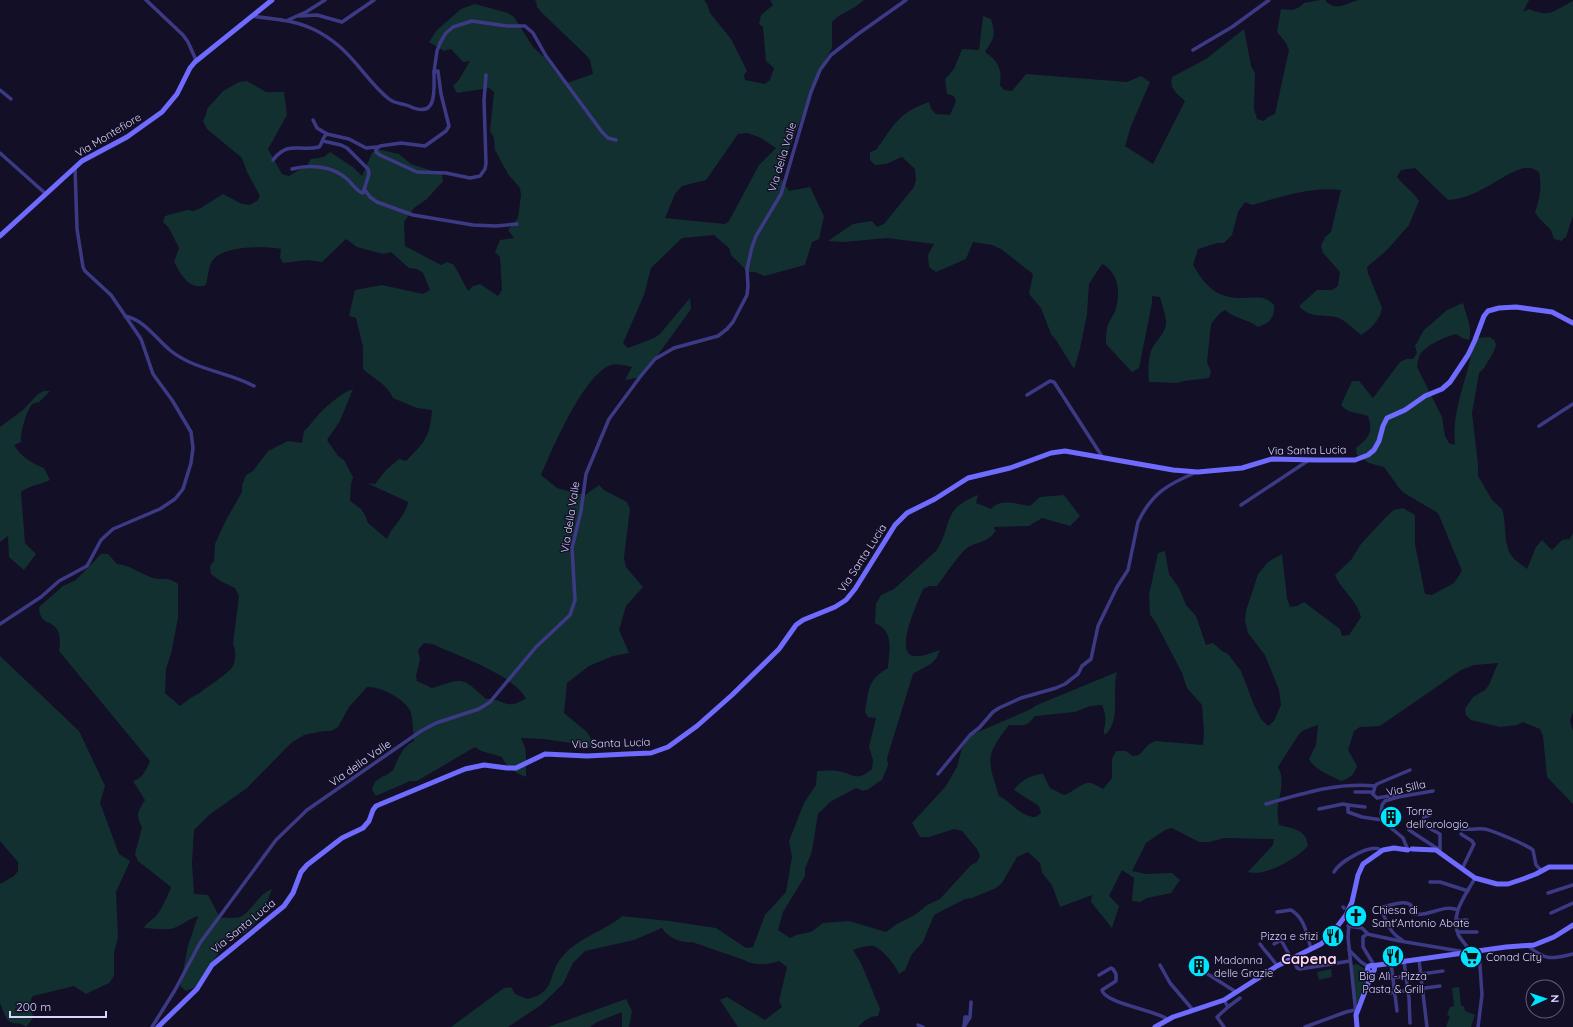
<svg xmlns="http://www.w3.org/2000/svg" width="1573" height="1027" font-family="Quicksand,sans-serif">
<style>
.green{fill:#12302f;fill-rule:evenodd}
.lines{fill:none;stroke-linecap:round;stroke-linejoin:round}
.street{stroke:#3d3a85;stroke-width:3.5}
.secondary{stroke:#6f6bff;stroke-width:5}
.labels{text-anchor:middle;stroke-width:3;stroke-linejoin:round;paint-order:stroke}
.street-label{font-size:11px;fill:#d9d4ff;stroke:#130f26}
.poi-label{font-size:11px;fill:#d9d4ff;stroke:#130f26;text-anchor:start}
.district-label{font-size:15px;font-weight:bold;fill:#ffd6f0;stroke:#130f26}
</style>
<rect width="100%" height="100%" fill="#130f26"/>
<g class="green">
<path d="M534,0H704L707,4L710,13L731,39L747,71L744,75L745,80L765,84L770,80L774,68L766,61L763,27L759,24L761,15L773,5L770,0H864L855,7L837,17L832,22V48L822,66L779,175L789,191L810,187L824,216L819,239L812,242L805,265L764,276L755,272H748L731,255L729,248L714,235L682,238L651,268L644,295L623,343L628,348L654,338L660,334L690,298L691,309L642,377L625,380L632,367C626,366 616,363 611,365C583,375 553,448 541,475L557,488L585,495L599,485L604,490L627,502L630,509L624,558L626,567L643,587L626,606L619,630L629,653L613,656L589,666L567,683L564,713L587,732L595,745L584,749L577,748L571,743L544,739L521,738L525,747L526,756V777C515,772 507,769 502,757L481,751L475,747L417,781H410L376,796L372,790C376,775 383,779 392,771C394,770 395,765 396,763C401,753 404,746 414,741C413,734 413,716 410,710C403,698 380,686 367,687L349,707L338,727L331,731H324L304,735L291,743L247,788L209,815L194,830L192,863L194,894L208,895L220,918C227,916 235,920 242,916C254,909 258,894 272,889C265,909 254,936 229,938L205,973L199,986L186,991L180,986L188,946L198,916C189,919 182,925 174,928C165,931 153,928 144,928C147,922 151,921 156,916C160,912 169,894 171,887L138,861L135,854L142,827C135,815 138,812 145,800L133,781C143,778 146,770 150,761L59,651C60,644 61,634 56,628C49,619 40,625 39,607L63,586L76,580L101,554H108L117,564C130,565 141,574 153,578C165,581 165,576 178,584V618L171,654L166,669L165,693L180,706L192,697L198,694C205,689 230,672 233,666C236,660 236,650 233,644L239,596L235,588L222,582L211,574L210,566L214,561L215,544L226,520L242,492V485L246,475L253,471L268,451L288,441L302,443L304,431C310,426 314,419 319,414C329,404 340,394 353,389L340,421L327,440L338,456L344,460L353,477L351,484L350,501L361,509L365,515L368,523L387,539C392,526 406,516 408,502L367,483L375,484L386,470L399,459L406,461C425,442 430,437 432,410L417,408L393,398C387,384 374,379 363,369V347L356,318L349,316L355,290L382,285L423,294L430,290L423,273L417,269L409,268L391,252L383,254L357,247L346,239L322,262L307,260L283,263L280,257L281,249C265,246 219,245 211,263C208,270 208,278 206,285C190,291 181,275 174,262L179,248L169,228L163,222L165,216L187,210L193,211L199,209L223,194L242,204L250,205L257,201L260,196L247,172L242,158L207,129L203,121L206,115L207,109L223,91L239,82L247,81L266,92H284L287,115L268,149L282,174L289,176L307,165L311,159L324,157L330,152L353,167L362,176L372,153L377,149L399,154L411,164L442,174L443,181L427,199L414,208L404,222L405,246L441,265L447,262L454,265L468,291L473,286L480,284L498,296L502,290L500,257L495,252L500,240L514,238L508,230L518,218L521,195L520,188L508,174L495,150L494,138L490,131L494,92L489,88L457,93L453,86L458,81L470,61L463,62L451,49L444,51L429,42L437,30L461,9L475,4L508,13L514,17L533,47L544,57L560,78L567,83L593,74L590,60L586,55L542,13L537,7L536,1ZM747,133L759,137L776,148L759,165L729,221L725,224L665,218L675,194L682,186L706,180L738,134ZM424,643L432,644C456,655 515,675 526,699C522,700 518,703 514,704C504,706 496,697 486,699C461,676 464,678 432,688L417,681L416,676L420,659L418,650Z"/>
<path d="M1320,0H1325C1334,12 1346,4 1358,0H1529L1523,12L1529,9C1551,18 1553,11 1573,1V216L1566,237L1561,241L1554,239L1551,230L1539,218L1535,212C1540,198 1542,187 1539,172C1534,169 1531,167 1525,168C1517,169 1509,174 1502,178C1485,188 1468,199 1448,200L1415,168L1401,170L1397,177C1404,186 1413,191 1419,201L1409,225L1387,250L1367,267L1368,273L1382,308C1380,320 1371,329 1361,335C1355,330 1348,323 1341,319C1326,312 1312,321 1299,306L1317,290H1332L1338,286L1340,272L1323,253L1321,246L1325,237L1331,232L1341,190C1311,186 1281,197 1252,205L1245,202L1238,212L1232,235L1224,243H1217L1198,249L1193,265C1206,287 1217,299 1245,298C1258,298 1264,295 1274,305C1275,317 1270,323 1258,327C1248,319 1235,319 1225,310L1219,314L1211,324L1207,362L1211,372L1209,378L1184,381L1177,383L1149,382C1148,372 1148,361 1151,351C1155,340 1167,334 1166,321C1165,313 1162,304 1160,297L1152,296V303L1139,368L1132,372L1106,344C1106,339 1106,333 1107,328C1108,322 1113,317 1115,311C1121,294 1119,272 1102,264L1089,284L1087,314L1080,349L1074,369L1056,340L1051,334L1041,308L1029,294L1033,274L1001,249L992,245L973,242L966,259L936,272L929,267L928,255L934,244L887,238L844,242L828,241L853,224L872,221L877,227L884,224L914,187L916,180L915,169L902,157L886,164L875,165L870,160V152L876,150C894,125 899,112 929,102L931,109L936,114L950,115L956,101L954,96L947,94L945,79L954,69L962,49L979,50L983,16L991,19C996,37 994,37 985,52C999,62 1002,69 1000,85L1004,90L1012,91L1026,74L1127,82L1141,76L1150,82L1131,126L1125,146L1153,164L1185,101C1177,94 1169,89 1172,77L1206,59L1244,29L1251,66L1255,73L1254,109L1257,119L1264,121L1268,117L1275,114L1289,50L1286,43L1277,32L1281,9L1292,10L1298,8L1304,3Z"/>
<path d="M1463,303C1466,316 1473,327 1469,340L1462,338L1456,334C1447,336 1429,344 1422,352C1418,356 1418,362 1417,367L1442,417L1445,436L1449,443L1455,445C1451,408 1470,375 1474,338L1490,337L1495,341L1496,346L1493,353L1484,368L1479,373L1472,413L1478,464V476L1492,500L1502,509L1504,517L1506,541L1509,552L1514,559L1527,569L1536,547L1542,540L1552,550L1562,540L1570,539L1573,533V712L1570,721L1573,731V804L1547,777L1543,736L1540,729L1523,722L1517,725L1500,727L1471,720L1466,715L1465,709L1473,697L1485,690L1489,685L1498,663L1474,665L1461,670L1380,726L1360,727L1354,731L1348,750L1357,766C1354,775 1350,778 1341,781C1330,775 1316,771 1309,759L1316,745L1318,725L1304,730L1299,734L1278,767C1285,779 1280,793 1278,805C1277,812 1278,818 1279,825C1294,829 1306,829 1308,846C1296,859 1265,877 1248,872L1273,845L1274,839L1224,838L1209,842H1199L1172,828L1165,830L1146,843L1132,871L1146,874L1172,873L1180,880L1171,893L1147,898L1140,902L1132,901L1134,878L1122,870L1109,896L1119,906L1112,928L1091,902L1092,895L1060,907L1052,885L1042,873L1040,863L1028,852L1017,857L1002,883L996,888L972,898L965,899L934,915L923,942L912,954L905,970L899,974C896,966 882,948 873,946C867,945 859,948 853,950L861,963L880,1009L878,1016C869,1016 865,1020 858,1027H738L720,1000L727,997L765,1020L782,1007L779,1001L787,967L779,961C768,965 754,966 744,960L692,942C681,943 668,938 662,928L634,940L585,951L573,963L563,984L541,1005L508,1027H451L504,988L511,987L515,994L527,999C557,993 547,974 562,957C578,937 604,932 622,916L669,921L716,928L746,948L753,947L765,915L786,892L792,857L789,841L804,803L816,785L817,771C824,771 830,770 837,771C853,773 856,783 872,769L873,760L869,747L876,718L868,717L865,712C869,690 867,680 888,668C889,650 895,632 875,623L876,604L881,595L894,589L936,551C954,524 940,510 978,495L976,503L991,509C1001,498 1016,504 1030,506L1040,497L1064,495L1080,516L1070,526L1042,518L1029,526L994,527V529L996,530C989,543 978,541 967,548C960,553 943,578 937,586H930L923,589C919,600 892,655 915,656C923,657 933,652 940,650C935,666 925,666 913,674L887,758L888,765L882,780C871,785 869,795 856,788L830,802L818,814L812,851L805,869V876L783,912L778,930L790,938L796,935L811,932L823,923L849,921L886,932L897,924L915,915L927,905L940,899L971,865L977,862L980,856L977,849L962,831L954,829L929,837H920L912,823L946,786L957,767L962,748L971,735L1031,709L1037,705L1117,672C1111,693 1122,720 1105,735C1103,731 1104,730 1105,725C1106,718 1105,711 1102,705L1090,706L1075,712L1035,716C1026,728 1023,725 1009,725C984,757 988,760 999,796C1012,802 1020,817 1036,817L1041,813L1039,806L1014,790C1020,781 1032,774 1043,774L1050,788L1064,795C1073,793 1082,781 1091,783C1095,784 1099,787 1103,789L1112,778V759L1116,751H1126L1133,756L1139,755L1148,745L1155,741L1203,745L1204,733L1202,705L1187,688L1182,673L1155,621L1150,615L1149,595L1158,553L1165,551L1169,574L1179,588L1186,605L1196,616L1206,645L1213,643L1222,651L1228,654L1241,671L1254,705L1261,719L1268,726L1274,721L1281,705L1279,690L1265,655L1248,633L1245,620L1246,611L1258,574L1268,562L1282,554L1287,598L1290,607L1297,606L1304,602L1340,629L1342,636L1349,635L1361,617C1357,600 1342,591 1335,575L1351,560L1361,544L1386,517L1394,510L1403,508L1415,515V544L1425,594L1432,595L1454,583L1462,571L1438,513L1404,493L1399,488L1384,467L1369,463L1357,455L1356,448C1368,438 1374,433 1368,416C1357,412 1349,414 1341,405L1352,381H1359L1373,398L1400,362L1406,359H1413L1417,353L1415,346L1424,330L1430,325L1447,310Z"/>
<path d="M44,391H50L39,402L32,404C26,413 20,432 21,442L14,445C19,455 34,465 44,468L50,480C40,485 30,485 21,492L25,543L36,554L24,570L9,557L8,536L0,542V427L23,410L38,394Z"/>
<path d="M0,656L79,731L105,786L100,803L119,854L130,861L116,892L118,937L114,953V976L109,983L86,994L74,986L33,996C28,1004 29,1009 34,1017L26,1027C18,1021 19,1025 13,1023C5,1021 3,1010 0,1003V884L14,876L18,871V862L0,841Z"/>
<polygon points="1357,964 1365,969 1367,973 1366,979 1358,1003 1356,1002 1352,965"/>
<polygon points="1331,969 1332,977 1319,980 1317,972"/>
<polygon points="1459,987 1461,1006 1464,1006 1465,1011 1475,1015 1471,1027 1446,1027 1450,1016 1447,1015 1450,1007 1454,1006 1452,988"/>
<polygon points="626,999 632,1011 629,1027 622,1027 622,1012 597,1022 590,1027 548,1027"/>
</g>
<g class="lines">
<g class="street">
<polyline points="146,0 183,35 188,42 196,60"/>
<polyline points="251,16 282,20"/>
<polyline points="299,16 317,15 342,22 374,0"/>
<path d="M281,20C304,23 321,31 339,46C357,61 370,84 389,99C395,104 402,103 409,106C438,120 434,90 434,72L438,71L441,94L449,126L446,131L425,146L401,143L380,146L376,149V152L380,155L417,172L446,173L470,178L480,176L485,169L486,163L484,101L486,75"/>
<polyline points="288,20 306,12 325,0"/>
<polyline points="1193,50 1232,27 1269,0"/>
<polyline points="434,72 437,51 440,43 446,33 453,27 472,21 507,26 525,26 533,33 546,56 602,132 608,138 616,140"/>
<polyline points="0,90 11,99"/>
<polyline points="313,120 317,128 327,134"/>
<polyline points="0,153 46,194"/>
<path d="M273,160C288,140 300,152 319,147C323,143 322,137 327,134L349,139L366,148L377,147"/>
<path d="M292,169C310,164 333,166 347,179C352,183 357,192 363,193L369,174L368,169L347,148L341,145L323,141"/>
<polyline points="365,190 370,197 377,202 413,215 473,225 496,226 517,224"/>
<path d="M125,316C145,320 156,339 171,351C195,370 228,372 254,386"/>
<polyline points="1027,395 1050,381 1054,382 1103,458"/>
<polyline points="1539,426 1573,404"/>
<polyline points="1241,505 1309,460"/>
<polyline points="0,624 41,597 59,581 87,566 101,540 113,529 160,509 175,499 183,489 191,463 193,448 191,432 172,400 153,374 141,339 111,295 85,271 83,267 77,229 75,167"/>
<path d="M938,774L970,735L979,728L993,712L999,708L1021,698L1056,688L1065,684L1078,674L1082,666L1091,659L1098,626L1117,587L1128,570L1138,522C1152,493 1168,484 1197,472"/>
<polyline points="1355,792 1371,792 1377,798 1395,795 1398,797"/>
<polyline points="1373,794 1375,786 1377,784 1410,770"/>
<path d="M1266,804C1301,794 1337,782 1375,786"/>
<polyline points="1365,807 1348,805 1348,812 1362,817 1382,820"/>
<polyline points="1319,809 1343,804 1348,805"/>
<polyline points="1430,815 1424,817 1423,822 1427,827 1440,834 1440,850"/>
<path d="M1451,826C1466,832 1470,828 1484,829C1492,830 1527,845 1533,850L1536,865L1541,870"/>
<polyline points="1409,830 1438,849"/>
<polyline points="1461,834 1472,841 1474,844 1462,869"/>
<polyline points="1408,850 1403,838 1384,822 1381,814 1382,805 1385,801 1398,797 1433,791"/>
<path d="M1334,872C1339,862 1371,843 1381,850"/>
<polyline points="1430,882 1440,882 1468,891"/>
<polyline points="1548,893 1573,885"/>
<polyline points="1343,907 1344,908"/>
<polyline points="1350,911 1348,937 1356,1014"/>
<path d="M1277,912L1291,910C1305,918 1307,935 1311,949"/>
<polyline points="1551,913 1573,903"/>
<polyline points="1456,920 1467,920"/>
<polyline points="1348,926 1362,928 1368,934"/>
<polyline points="1458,932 1477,932"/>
<path d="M1402,940C1390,933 1387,923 1382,911L1383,907C1392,905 1403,900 1411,905V913C1426,919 1444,903 1458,910"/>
<path d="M1260,944C1266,953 1271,956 1277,966"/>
<polyline points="1274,944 1281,940 1291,958"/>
<path d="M1528,946C1547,961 1550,959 1573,954"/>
<polyline points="1349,950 1361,962 1369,967"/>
<path d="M1470,953C1468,945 1461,941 1458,934C1450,913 1466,895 1475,878"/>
<polyline points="1292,958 1297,968 1300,969 1350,961"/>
<polyline points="1419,960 1427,1027"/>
<polyline points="1404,962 1409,998 1410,1023"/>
<polyline points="1391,963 1397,1011"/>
<polyline points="1160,965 1170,983 1193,1010"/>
<polyline points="1374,965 1363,947 1363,937 1367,934 1400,941 1465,952"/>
<polyline points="1203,971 1236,992"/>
<path d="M1099,975L1111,968L1113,969L1116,974V981L1102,990C1104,1003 1155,1010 1167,1019"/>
<polyline points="1385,979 1443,971"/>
<polyline points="1389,993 1440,986"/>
<polyline points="1228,1007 1240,998"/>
<polyline points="918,1025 923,1027"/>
<polyline points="964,1026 965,1017 967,1017 969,1019"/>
<polyline points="152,1027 175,990 200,943 276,840 307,810 421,731 436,723 479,709 490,702 536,647 570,615 575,600 572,548 581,511 586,474 609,419 640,377 655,359 674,348 718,336 727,329 733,322 747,295 748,286 747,269 752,247 756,236 781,194 811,92 820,70 831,55 858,34 906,0"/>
<polyline points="964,1027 970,1017 971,1002"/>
<polyline points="1224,1027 1217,1017 1228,1007 1224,1000"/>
<polyline points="1305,1027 1346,1012 1355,1010"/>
<polyline points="1478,1027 1482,995 1479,951"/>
</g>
<g class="secondary">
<polyline points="0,236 82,161 127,137 162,112 177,94 190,68 195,62 272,0"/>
<polyline points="1412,849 1436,850 1475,878 1497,884 1508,884 1523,879 1536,874 1549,867 1573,867"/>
<circle cx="1371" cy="969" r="3.5"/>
<polyline points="1371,966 1506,947 1534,945 1554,937 1573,925"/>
<polyline points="158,1027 197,989 212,965 284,906 293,893 301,872 307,865 342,838 363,828 369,821 373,810 376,806 465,769 484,765 507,768 516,768 545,754 587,756 627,754 651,753 668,747 697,726 732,695 779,649 796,625 803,620 835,607 846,600 855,589 895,525 907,513 935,499 968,478 1010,468 1051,453 1065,451 1173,470 1198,472 1242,468 1272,459 1316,460 1355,460 1368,455 1374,450 1379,441 1383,426 1387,418 1405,410 1425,396 1442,389 1450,382 1468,355 1475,340 1484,316 1488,311 1499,308 1516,307 1552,312 1573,323"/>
<polyline points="1155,1027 1173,1017 1224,1000 1277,966 1321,944 1330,936 1346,915 1352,902 1358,875 1363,864 1383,850 1394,848 1408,850"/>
<polyline points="1357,1027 1356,1015 1372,973"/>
</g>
</g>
<defs>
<g id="building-disc" transform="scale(1.15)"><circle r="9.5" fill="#00e5ff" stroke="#130f26"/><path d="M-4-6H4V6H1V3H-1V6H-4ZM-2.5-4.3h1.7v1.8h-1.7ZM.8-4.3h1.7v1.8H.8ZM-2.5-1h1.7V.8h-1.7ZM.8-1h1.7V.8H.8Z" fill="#111"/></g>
<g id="church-disc" transform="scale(1.15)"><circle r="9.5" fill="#00e5ff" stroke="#130f26"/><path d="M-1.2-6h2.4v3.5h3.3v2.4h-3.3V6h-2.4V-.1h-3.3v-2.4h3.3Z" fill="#111"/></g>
<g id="restaurant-disc" transform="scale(1.15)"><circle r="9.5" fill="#00e5ff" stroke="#130f26"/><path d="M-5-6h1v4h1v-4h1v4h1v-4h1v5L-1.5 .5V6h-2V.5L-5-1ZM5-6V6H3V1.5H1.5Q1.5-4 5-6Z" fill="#111"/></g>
<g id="supermarket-disc" transform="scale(1.15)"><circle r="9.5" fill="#00e5ff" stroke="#130f26"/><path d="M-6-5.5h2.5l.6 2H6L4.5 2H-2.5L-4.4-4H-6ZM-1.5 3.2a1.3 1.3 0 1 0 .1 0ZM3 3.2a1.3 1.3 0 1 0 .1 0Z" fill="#111"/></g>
</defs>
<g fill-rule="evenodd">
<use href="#building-disc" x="1391" y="817"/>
<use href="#church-disc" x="1356" y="916"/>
<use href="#restaurant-disc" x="1333" y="936"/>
<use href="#restaurant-disc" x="1393" y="956"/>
<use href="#supermarket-disc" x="1471" y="957"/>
<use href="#building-disc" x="1199" y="966"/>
</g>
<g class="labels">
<g class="street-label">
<text transform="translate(108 135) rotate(-31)" y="4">Via Montefiore</text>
<text transform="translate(782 157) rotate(-73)" y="4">Via della Valle</text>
<text transform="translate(1307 450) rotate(-1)" y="4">Via Santa Lucia</text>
<text transform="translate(570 517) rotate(-81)" y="4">Via della Valle</text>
<text transform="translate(862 558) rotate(-57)" y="4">Via Santa Lucia</text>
<text transform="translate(611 743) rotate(-2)" y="4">Via Santa Lucia</text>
<text transform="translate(360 763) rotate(-35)" y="4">Via della Valle</text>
<text transform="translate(1406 788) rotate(-13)" y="4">Via Silla</text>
<text transform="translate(243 926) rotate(-39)" y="4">Via Santa Lucia</text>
</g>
<g class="poi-label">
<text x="1406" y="815">Torre<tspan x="1406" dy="13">dell'orologio</tspan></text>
<text x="1372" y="914">Chiesa di<tspan x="1372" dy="13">Sant'Antonio Abate</tspan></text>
<text x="1318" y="940" text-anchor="end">Pizza e sfizi</text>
<text x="1486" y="961">Conad City</text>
<text x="1214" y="964">Madonna<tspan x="1214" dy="13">delle Grazie</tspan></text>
<text x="1393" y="980" text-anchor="middle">Big Alì - Pizza<tspan x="1393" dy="13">Pasta &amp; Grill</tspan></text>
</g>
<g class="district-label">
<text x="1309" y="964">Capena</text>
</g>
</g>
<g transform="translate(1545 999) rotate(87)"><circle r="19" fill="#130f26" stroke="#625e7d"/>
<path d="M0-3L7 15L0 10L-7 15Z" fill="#00e5ff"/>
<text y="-6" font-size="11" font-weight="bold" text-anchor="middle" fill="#d9d4ff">N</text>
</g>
<path d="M10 1011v6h96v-6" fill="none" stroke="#d9d4ff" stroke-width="2"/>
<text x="16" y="1011" font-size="12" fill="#d9d4ff" stroke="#130f26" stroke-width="3" paint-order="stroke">200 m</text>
</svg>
